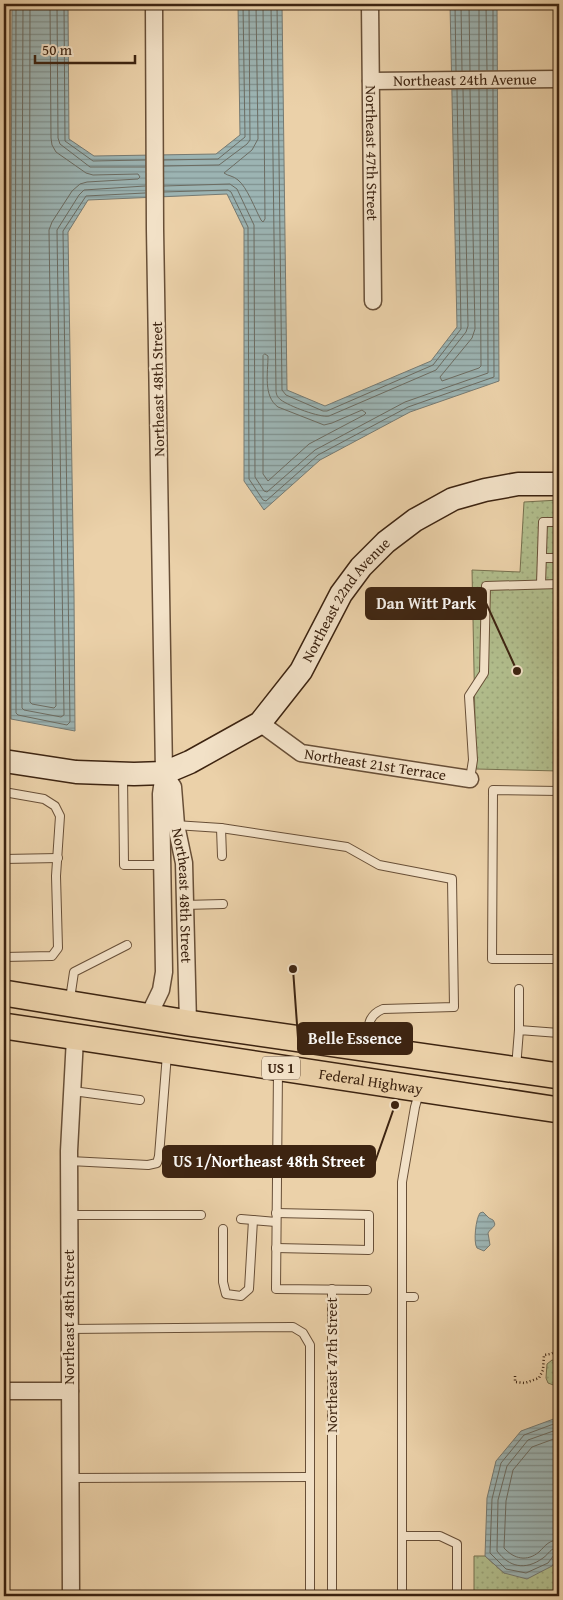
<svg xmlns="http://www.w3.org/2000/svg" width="563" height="1600" font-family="'Gentium Book Plus',serif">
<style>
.park{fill:url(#park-dots);stroke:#77704e}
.water{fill:url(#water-rules);stroke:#767a72}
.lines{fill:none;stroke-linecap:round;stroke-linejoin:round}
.shore{stroke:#6c6c62;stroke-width:1}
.lane-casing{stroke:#684f37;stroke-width:10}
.street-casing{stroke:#684f37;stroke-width:19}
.secondary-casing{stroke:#3d2411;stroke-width:25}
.primary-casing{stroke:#3d2411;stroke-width:28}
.path{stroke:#3d2411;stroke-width:2.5;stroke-dasharray:1 2.5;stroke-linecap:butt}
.lane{stroke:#f2e1c7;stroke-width:8}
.street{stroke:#f2e1c7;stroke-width:16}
.secondary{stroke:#f2e1c7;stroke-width:22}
.primary{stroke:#ebd1a9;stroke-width:25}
.labels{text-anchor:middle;stroke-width:5;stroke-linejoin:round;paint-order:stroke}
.shield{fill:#f2e1c7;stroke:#735d48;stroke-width:1}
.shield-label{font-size:14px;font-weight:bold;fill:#3d2411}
.street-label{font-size:15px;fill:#3d2411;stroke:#f2e1c7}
.leader{fill:none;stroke:#3d2411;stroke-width:2}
.callout-dot{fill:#3d2411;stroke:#f2e1c7;stroke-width:2}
.callout{fill:#3d2411;stroke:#3d2411;stroke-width:2}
.callout-label{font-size:16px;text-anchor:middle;font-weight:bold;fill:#fff}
</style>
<defs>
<pattern id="park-dots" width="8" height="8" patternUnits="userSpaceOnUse" patternTransform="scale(1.25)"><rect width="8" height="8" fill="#b1bd8c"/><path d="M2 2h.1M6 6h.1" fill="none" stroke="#99a278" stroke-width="1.8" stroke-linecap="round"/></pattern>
<pattern id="water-rules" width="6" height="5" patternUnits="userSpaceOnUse" patternTransform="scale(1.25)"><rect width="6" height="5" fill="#9cb4b3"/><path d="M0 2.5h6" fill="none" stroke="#809290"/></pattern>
</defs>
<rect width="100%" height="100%" fill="#ebd1a9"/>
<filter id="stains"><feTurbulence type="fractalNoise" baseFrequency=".004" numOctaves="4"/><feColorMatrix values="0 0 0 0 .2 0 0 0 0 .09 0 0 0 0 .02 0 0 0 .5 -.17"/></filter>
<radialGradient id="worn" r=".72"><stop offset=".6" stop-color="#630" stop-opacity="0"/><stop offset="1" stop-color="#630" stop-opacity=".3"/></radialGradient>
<g class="park">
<polygon points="559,500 559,771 476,769 472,570 520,572 524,502"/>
<polygon points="552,1360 557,1361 559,1363 559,1383 556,1386 548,1383 546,1378 547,1364"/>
<polygon points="474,1556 485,1556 504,1573 552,1566 559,1556 559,1596 474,1596"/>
</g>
<g class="water">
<polygon points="12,4 68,4 69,139 94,156 216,154 240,135 238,4 282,4 287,390 325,406 431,361 457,327 450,4 497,4 499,381 410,412 320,460 264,510 244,481 244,229 227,194 88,200 68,232 74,593 75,731 11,719 10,484"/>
<path d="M483,1212L489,1218L493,1220C498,1227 491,1227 488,1233L490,1245L484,1251L477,1248C473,1242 476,1218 480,1213Z"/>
<polygon points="559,1417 559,1556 552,1566 527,1579 504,1573 485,1556 487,1498 496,1461 521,1431"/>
</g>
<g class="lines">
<g class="shore">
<polyline points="16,4 15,484 16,713 18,715 67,725 70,722 63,231 86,196 145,193"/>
<polyline points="23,4 21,484 22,708 24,710 61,717 64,715 57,230 79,195 84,190 145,186"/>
<polyline points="30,4 29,484 30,702 32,704 54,708 56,706 49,230 52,222 72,191 80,184 87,182 138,179 140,177 138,174 93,175 86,173 56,152 52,145 51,138 50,4"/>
<polyline points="57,4 58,138 60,144 90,167 145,167"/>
<polyline points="64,4 65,141 93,161 145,160"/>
<path d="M256,4L258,139L252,150L224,173C228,176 234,176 238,180C247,187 255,209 261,220L263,222L265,219L263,4"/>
<path d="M271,4L276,390C276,394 277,397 281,400C289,406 320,418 329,416L436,370L466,332L468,326L463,89"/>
<polyline points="277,4 282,390 286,395 323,411 327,411 433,365 461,329 457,89"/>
<polyline points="455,4 456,71"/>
<polyline points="461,4 462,71"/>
<polyline points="469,4 470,71"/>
<polyline points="479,4 479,70"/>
<polyline points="486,4 487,70"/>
<polyline points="493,4 493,70"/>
<polyline points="470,89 475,329 472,338 440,377 442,381 479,368 481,366 479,89"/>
<polyline points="164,160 218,159 245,137 243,4"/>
<polyline points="164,166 219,165 247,144 250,140 249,4"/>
<polyline points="164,186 230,184 237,189 254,225 255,477 264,491 267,492 315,450 405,402 488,373 487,89"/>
<polyline points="164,192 228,190 231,192 248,227 249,479 263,500 266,501 318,455 408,407 494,377 493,89"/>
<path d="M265,354L268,356C268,373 263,396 278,407L324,425L332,423L362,410L366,413L364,415L309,444L268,481L263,474V356Z"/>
<polyline points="559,1422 524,1435 501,1463 492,1499 490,1553 506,1569 526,1573 548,1563 554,1555 559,1554"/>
<path d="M559,1429L528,1440L507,1466L498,1500L497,1551C509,1567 525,1571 543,1558C549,1554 550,1548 559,1547"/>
<path d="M559,1437L532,1447L513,1470L506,1501L504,1548C514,1559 527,1562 539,1552C546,1545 549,1540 559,1540"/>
</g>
<g class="lane-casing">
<g id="lane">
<polyline points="542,558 559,558"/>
<polyline points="541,584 543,522 559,522"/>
<polyline points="123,775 124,865 162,865"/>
<polyline points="470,779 473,760 469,696 484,673 486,586 559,584"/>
<polyline points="559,791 493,790 492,959 559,959"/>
<polyline points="4,792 44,799 55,806 60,816 56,876 58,948 52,956 4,957"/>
<path d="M175,825L221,828L347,847L379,865L452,879L454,1007L383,1009C366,1016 369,1028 366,1044"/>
<polyline points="221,828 222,856"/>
<polyline points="4,859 58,858"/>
<polyline points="184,905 223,904"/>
<polyline points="519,989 519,1030"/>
<polyline points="70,999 74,972 127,945"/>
<polyline points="516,1068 519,1030 559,1033"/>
<polyline points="278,1070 276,1289 367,1290"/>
<polyline points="73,1091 140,1100"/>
<polyline points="70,1161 148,1165 157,1163 159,1156 167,1054"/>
<polyline points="69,1215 201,1215"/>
<polyline points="241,1219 276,1222"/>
<polyline points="223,1229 223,1282 226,1294 241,1296 249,1289 253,1220"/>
<polyline points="276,1248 369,1250 369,1215 276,1213"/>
<polyline points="402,1297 414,1297"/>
<polyline points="69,1329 293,1327 303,1333 310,1345 310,1596"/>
<polyline points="71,1478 309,1477"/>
<polyline points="402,1536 440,1536 457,1544 457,1596"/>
<polyline points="332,1596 332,1289"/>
<polyline points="402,1596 402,1182 415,1107 419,1093"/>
</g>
</g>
<g class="street-casing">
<g id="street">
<path id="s1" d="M370,4L373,301"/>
<path id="s2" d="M371,81L559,79"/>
<path id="s3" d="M260,723L301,753L470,779"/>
<path id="s4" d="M164,773L173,787L176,825L184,863L188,1023"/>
<polyline points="148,1017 161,990 164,972 161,794 164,773 155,229 154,4"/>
<polyline points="4,1391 70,1391"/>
<polyline points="71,1596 69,1151 75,1038"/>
</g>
</g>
<g class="secondary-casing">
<g id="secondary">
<path id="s5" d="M4,761L76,772L134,774L164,773L190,762L260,723L301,671L341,594L361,567L386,542L415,520L453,499L485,490L518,484H559"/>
</g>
</g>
<g class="primary-casing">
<g id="primary">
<polyline points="4,993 188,1023 559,1076"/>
<path id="s6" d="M4,1026L559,1110"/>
</g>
</g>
<path class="path" d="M515,1376V1382L525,1383L539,1378L543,1370L544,1355C551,1354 555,1354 558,1346L557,1267H552"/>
<use href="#lane" class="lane"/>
<use href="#street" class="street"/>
<use href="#secondary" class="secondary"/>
<use href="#primary" class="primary"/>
</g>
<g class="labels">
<rect class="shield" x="262" y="1056.5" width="38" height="23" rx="4"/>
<g class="shield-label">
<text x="281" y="1073">US 1</text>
</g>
<g class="street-label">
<text dy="5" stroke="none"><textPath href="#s2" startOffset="94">Northeast 24th Avenue</textPath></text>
<text dy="5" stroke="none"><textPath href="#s1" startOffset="149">Northeast 47th Street</textPath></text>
<text transform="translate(158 389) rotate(-91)" y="5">Northeast 48th Street</text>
<text dy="5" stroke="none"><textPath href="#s5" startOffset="420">Northeast 22nd Avenue</textPath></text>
<text dy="5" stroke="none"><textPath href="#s3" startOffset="126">Northeast 21st Terrace</textPath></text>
<text dy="5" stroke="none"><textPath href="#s4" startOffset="126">Northeast 48th Street</textPath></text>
<text dy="5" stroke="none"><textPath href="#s6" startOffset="371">Federal Highway</textPath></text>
<text transform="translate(69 1317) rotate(-90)" y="5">Northeast 48th Street</text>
<text transform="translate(332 1365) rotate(-90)" y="5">Northeast 47th Street</text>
</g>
</g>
<path class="leader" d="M517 671L486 603M293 969L298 1038M395 1105L375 1162"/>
<g class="callout-dot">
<circle cx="517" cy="671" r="5"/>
<circle cx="293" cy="969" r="5"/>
<circle cx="395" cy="1105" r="5"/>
</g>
<g class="callout">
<rect x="366" y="588" width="120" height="31" rx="5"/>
<rect x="298" y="1023" width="114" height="31" rx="5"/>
<rect x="163" y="1146" width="212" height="31" rx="5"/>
</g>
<g class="callout-label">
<text x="426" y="609">Dan Witt Park</text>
<text x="355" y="1044">Belle Essence</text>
<text x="269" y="1167">US 1/Northeast 48th Street</text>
</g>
<rect width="563" height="1600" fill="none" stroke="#ebd1a9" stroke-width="20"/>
<rect x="5" y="5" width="553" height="1590" fill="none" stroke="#3d2411" stroke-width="2.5"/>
<rect x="10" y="10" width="543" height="1580" fill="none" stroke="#3d2411"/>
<path d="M35 55v8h100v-8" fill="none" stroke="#3d2411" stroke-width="2.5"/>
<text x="42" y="55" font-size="15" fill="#3d2411" stroke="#f2e1c7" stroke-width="4" paint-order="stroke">50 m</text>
<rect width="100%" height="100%" filter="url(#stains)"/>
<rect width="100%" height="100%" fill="url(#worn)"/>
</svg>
